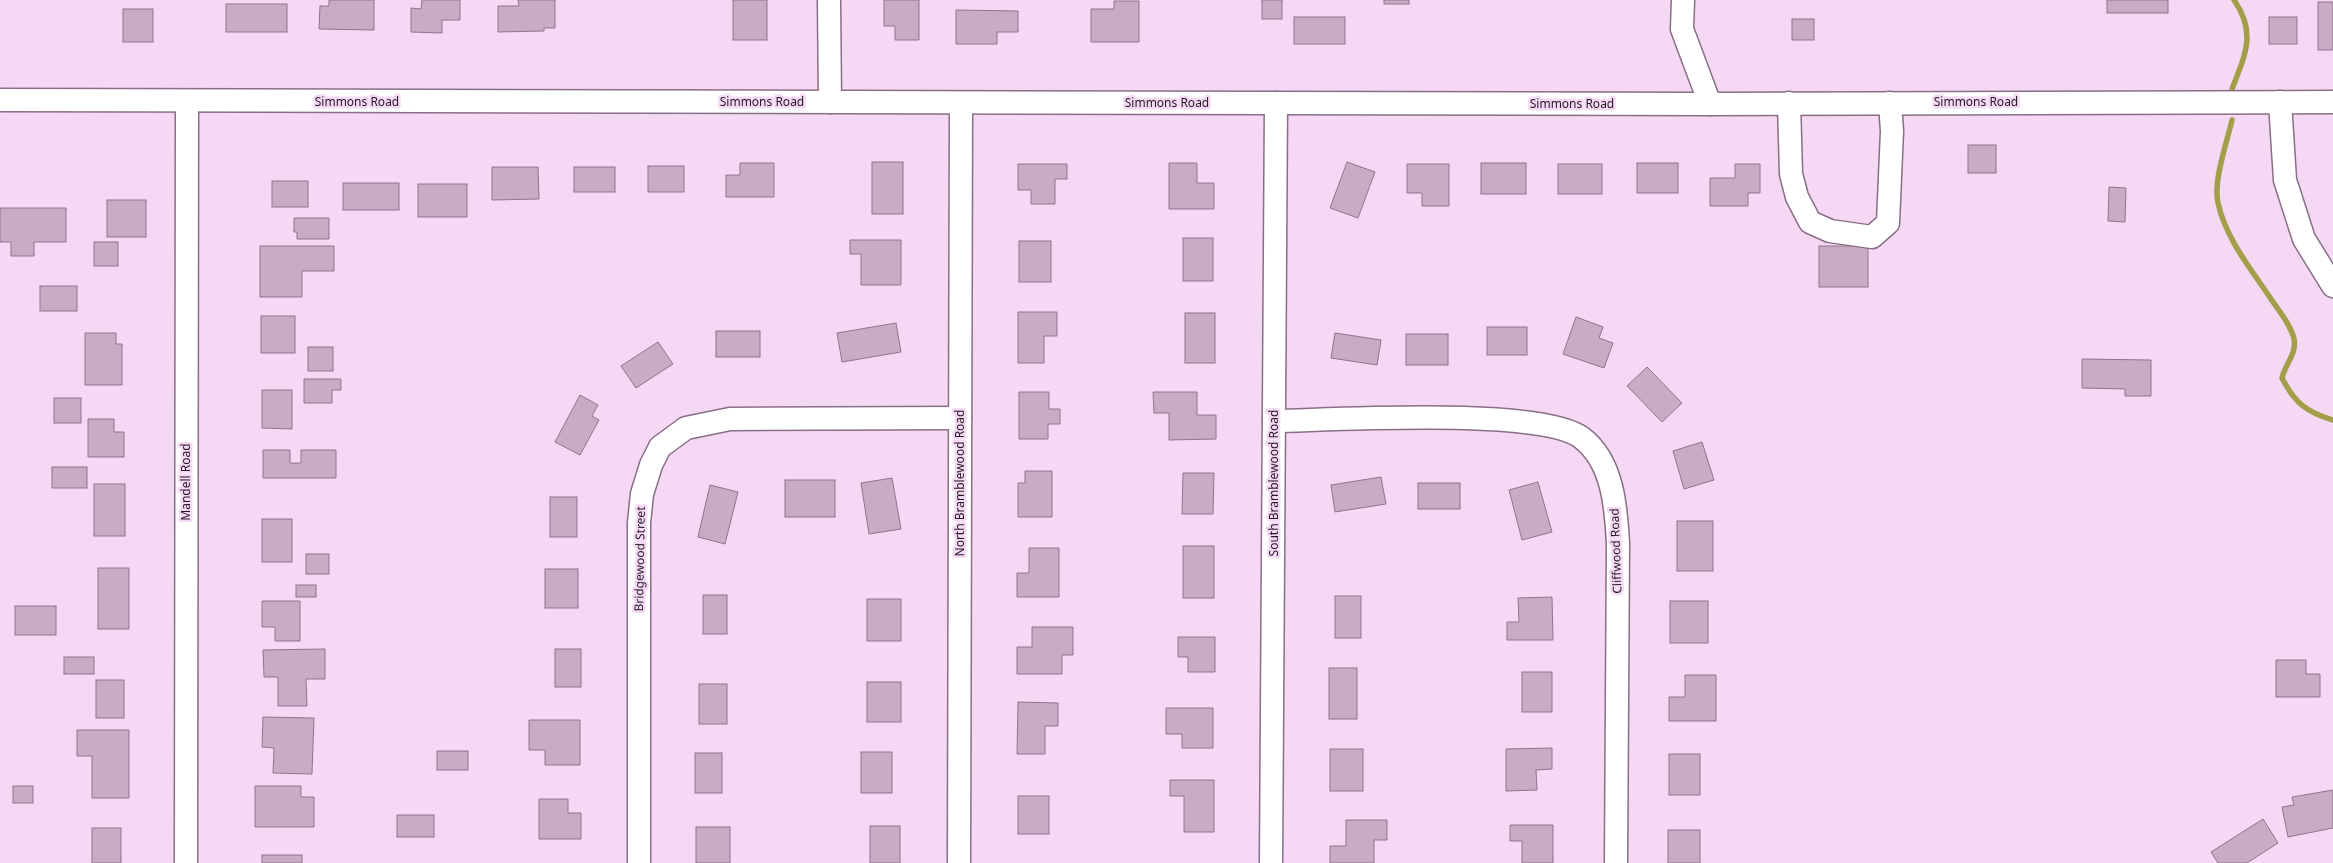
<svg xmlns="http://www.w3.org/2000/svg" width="2333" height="863" font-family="'Noto Sans',sans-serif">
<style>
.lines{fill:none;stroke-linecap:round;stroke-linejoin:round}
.stream{stroke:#a49e4b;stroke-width:5.5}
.building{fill:#c8acc6;stroke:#8e748d}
.minor-casing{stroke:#886e86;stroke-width:25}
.minor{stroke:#fff;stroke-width:22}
.labels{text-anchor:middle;stroke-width:5;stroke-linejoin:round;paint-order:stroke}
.street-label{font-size:12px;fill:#241a23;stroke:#f5d9f4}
</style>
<rect width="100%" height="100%" fill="#f5d9f4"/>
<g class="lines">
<g class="stream">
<path d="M2232,89C2245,55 2257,33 2234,0"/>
<path d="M2232,120C2227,142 2213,181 2218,203C2226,239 2251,269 2271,299C2279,311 2291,325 2294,339C2297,354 2285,364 2282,378C2295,403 2306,412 2333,420"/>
</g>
</g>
<g class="building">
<polygon points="329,0 374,0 374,30 319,29 320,6 329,6"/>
<polygon points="422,0 460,0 460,20 442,20 442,33 411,32 411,8 421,9"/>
<polygon points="518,0 555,0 555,28 544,28 544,31 498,32 498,6 519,6"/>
<rect x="733" y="0" width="34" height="40"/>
<polygon points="884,0 919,0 919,40 895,40 895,26 884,26"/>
<rect x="1262" y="0" width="20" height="19"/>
<rect x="1384" y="0" width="25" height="4"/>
<rect x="2107" y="0" width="61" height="13"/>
<polygon points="1114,1 1139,1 1139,42 1091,42 1091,9 1114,9"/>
<rect x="2318" y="2" width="15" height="48"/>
<rect x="226" y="4" width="61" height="28"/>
<rect x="123" y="9" width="30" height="33"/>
<polygon points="956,10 1018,11 1018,32 997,32 997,44 956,44"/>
<rect x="1294" y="17" width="51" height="27"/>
<rect x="2269" y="17" width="28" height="27"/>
<rect x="1792" y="19" width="22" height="21"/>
<rect x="1968" y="145" width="28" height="28"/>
<rect x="872" y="162" width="31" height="52"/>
<polygon points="1347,162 1375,172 1358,218 1330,208"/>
<polygon points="740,163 774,163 774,197 726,197 726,175 740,175"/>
<polygon points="1169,163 1197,163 1197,183 1214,183 1214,209 1169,209"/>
<rect x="1481" y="163" width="45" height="31"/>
<rect x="1637" y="163" width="41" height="30"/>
<polygon points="1018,164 1067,164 1067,179 1055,179 1055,204 1031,204 1031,190 1018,190"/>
<polygon points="1407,164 1449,164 1449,206 1422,206 1422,193 1407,193"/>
<rect x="1558" y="164" width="44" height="30"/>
<polygon points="1735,164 1760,164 1760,193 1748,193 1748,206 1710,206 1710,178 1735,178"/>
<rect x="648" y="166" width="36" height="26"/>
<polygon points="492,167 538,167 539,199 492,200"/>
<rect x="574" y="167" width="41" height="25"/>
<rect x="272" y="181" width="36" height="26"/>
<rect x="343" y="183" width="56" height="27"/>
<rect x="418" y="184" width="49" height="33"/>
<polygon points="2109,187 2126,188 2125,222 2108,221"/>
<rect x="107" y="200" width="39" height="37"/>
<polygon points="0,208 66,208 66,242 34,242 34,256 11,256 11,242 0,242"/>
<polygon points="294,218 329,218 329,239 297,239 297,232 294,232"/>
<rect x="1183" y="238" width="30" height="43"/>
<polygon points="850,240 901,240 901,285 861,285 861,254 850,254"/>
<rect x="1019" y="241" width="32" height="41"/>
<rect x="94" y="242" width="24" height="24"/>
<polygon points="260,246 334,246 334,271 302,271 302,297 260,297"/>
<rect x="1819" y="246" width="49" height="41"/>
<rect x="40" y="286" width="37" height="25"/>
<polygon points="1018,312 1057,312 1057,336 1044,336 1044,363 1018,363"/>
<rect x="1185" y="313" width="30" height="50"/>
<rect x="261" y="316" width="34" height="37"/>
<polygon points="1576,317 1603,327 1599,338 1613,343 1604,368 1563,354"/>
<polygon points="896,323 901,352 842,362 837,333"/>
<rect x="1487" y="327" width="40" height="28"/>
<rect x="716" y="331" width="44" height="26"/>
<polygon points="85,333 116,333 116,344 122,344 122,385 85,385"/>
<polygon points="1335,333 1381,340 1377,365 1331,358"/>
<rect x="1406" y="334" width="42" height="31"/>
<polygon points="658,342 673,364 636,388 621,366"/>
<rect x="308" y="347" width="25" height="24"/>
<polygon points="2082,359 2151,360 2151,396 2125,396 2125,389 2082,388"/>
<polygon points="1647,367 1682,403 1662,422 1627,386"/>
<polygon points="304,379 341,379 341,390 332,390 332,403 304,403"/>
<polygon points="262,390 292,390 292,429 262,428"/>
<polygon points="1019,392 1049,392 1049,409 1060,409 1060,424 1048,424 1048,439 1019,439"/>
<polygon points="1153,392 1197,392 1197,415 1216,415 1216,439 1169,440 1169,413 1154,413"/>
<polygon points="580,395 598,405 592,416 599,420 580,455 555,442"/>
<rect x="54" y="398" width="27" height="25"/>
<polygon points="88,419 114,419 114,432 124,432 124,457 88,457"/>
<polygon points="1702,442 1714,480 1684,489 1673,451"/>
<polygon points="263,450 290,450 290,463 301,463 301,450 336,450 336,478 263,478"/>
<rect x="52" y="467" width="35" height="21"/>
<polygon points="1025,471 1052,471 1052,517 1018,517 1018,483 1025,483"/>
<polygon points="1183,473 1214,473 1213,514 1182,514"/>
<polygon points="1381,477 1386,504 1335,512 1331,485"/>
<polygon points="892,478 901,529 869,534 861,483"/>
<rect x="785" y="480" width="50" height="37"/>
<polygon points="1538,482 1552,532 1522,540 1509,490"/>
<rect x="1418" y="483" width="42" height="26"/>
<rect x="94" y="484" width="31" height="52"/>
<polygon points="710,485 738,492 725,544 698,537"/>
<rect x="550" y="497" width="27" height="40"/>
<rect x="262" y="519" width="30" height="43"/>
<rect x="1677" y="521" width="36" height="50"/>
<rect x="1183" y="546" width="31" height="52"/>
<polygon points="1029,548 1059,548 1059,597 1017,597 1017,573 1029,573"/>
<rect x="306" y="554" width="23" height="20"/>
<rect x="98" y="568" width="31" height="61"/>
<rect x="545" y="569" width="33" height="39"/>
<rect x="296" y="585" width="20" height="12"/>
<rect x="703" y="595" width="24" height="39"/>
<rect x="1335" y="596" width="26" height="42"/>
<polygon points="1552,597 1553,640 1507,640 1507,622 1519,622 1518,598"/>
<rect x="867" y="599" width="34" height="42"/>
<polygon points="262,601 300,601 300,641 275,641 275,627 262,627"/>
<rect x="1670" y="601" width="38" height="42"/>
<rect x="15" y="606" width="41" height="29"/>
<polygon points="1032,627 1073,627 1073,655 1062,655 1062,674 1017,674 1017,647 1032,647"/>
<polygon points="1178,637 1215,637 1215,672 1188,672 1188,657 1178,657"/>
<polygon points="325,649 325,679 306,679 307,706 278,706 278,677 264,677 263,650"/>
<rect x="555" y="649" width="26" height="38"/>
<rect x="64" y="657" width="30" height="17"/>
<polygon points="2276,660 2306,660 2306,674 2320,674 2320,697 2276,697"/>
<rect x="1329" y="668" width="28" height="51"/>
<rect x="1522" y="672" width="30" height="40"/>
<polygon points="1685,675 1716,675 1716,721 1669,721 1669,697 1685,697"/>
<rect x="96" y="680" width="28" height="38"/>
<rect x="867" y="682" width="34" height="40"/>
<rect x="699" y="684" width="28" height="40"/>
<polygon points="1018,702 1058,703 1058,726 1045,726 1045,754 1017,754"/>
<polygon points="1166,708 1213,708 1213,748 1182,748 1182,734 1166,734"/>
<polygon points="263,717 314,718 312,774 273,773 274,748 262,747"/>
<polygon points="529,720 580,720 580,765 545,765 545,750 529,750"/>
<polygon points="77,730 129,730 129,798 92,798 92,756 77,756"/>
<polygon points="1552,748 1552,769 1536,770 1537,790 1506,791 1506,749"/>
<rect x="1330" y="749" width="33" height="42"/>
<rect x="437" y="751" width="31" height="19"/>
<rect x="861" y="752" width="31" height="41"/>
<rect x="695" y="753" width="27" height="40"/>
<rect x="1669" y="754" width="31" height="41"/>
<polygon points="1170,780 1214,780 1214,832 1184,832 1184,796 1170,796"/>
<rect x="13" y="786" width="20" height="17"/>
<polygon points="255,786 301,786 301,797 314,797 314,827 255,827"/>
<polygon points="2333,790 2333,828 2288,837 2282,807 2294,805 2292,797"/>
<rect x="1018" y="796" width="31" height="38"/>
<polygon points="539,799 568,799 568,813 581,813 581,839 539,839"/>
<rect x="397" y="815" width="37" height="22"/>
<polygon points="2263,819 2278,843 2247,863 2218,863 2211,852"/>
<polygon points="1346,820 1387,820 1387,840 1374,840 1374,863 1330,863 1330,846 1346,846"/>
<polygon points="1510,825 1553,825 1553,863 1522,863 1522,841 1510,841"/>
<rect x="870" y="826" width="30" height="37"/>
<rect x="696" y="827" width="34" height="36"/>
<rect x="92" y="828" width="29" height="35"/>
<rect x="1668" y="830" width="32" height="33"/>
<rect x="262" y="855" width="40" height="8"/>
</g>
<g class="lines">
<g class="minor-casing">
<g id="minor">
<polyline points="829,0 830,102"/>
<polyline points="1683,0 1682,29 1710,104"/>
<polyline points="0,100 1710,104 2333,102"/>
<polyline points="2280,102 2285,180 2304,239 2333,286"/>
<polyline points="1789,103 1791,174 1797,197 1810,222 1830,231 1872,237 1888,223 1892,131 1890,103"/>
<path d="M1274,421C1333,420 1542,407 1582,438C1613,462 1616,507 1618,543L1616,863"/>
<polyline points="186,863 187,102"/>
<polyline points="639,863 639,523 642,494 651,465 660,447 686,428 730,419 960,418"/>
<polyline points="959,863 961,103"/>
<polyline points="1271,863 1276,103"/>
</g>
</g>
<use href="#minor" class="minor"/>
</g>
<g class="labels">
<g class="street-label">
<text x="357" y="106">Simmons Road</text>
<text x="762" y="106">Simmons Road</text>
<text x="1976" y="106">Simmons Road</text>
<text x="1167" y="107">Simmons Road</text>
<text x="1572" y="108">Simmons Road</text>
<text transform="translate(186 482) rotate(-90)" y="4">Mandell Road</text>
<text transform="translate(960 483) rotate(-90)" y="4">North Bramblewood Road</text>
<text transform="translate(1274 483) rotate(-90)" y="4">South Bramblewood Road</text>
<text transform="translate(1616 551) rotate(-92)" y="4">Cliffwood Road</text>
<text transform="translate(640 559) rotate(-89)" y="4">Bridgewood Street</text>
</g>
</g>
</svg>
